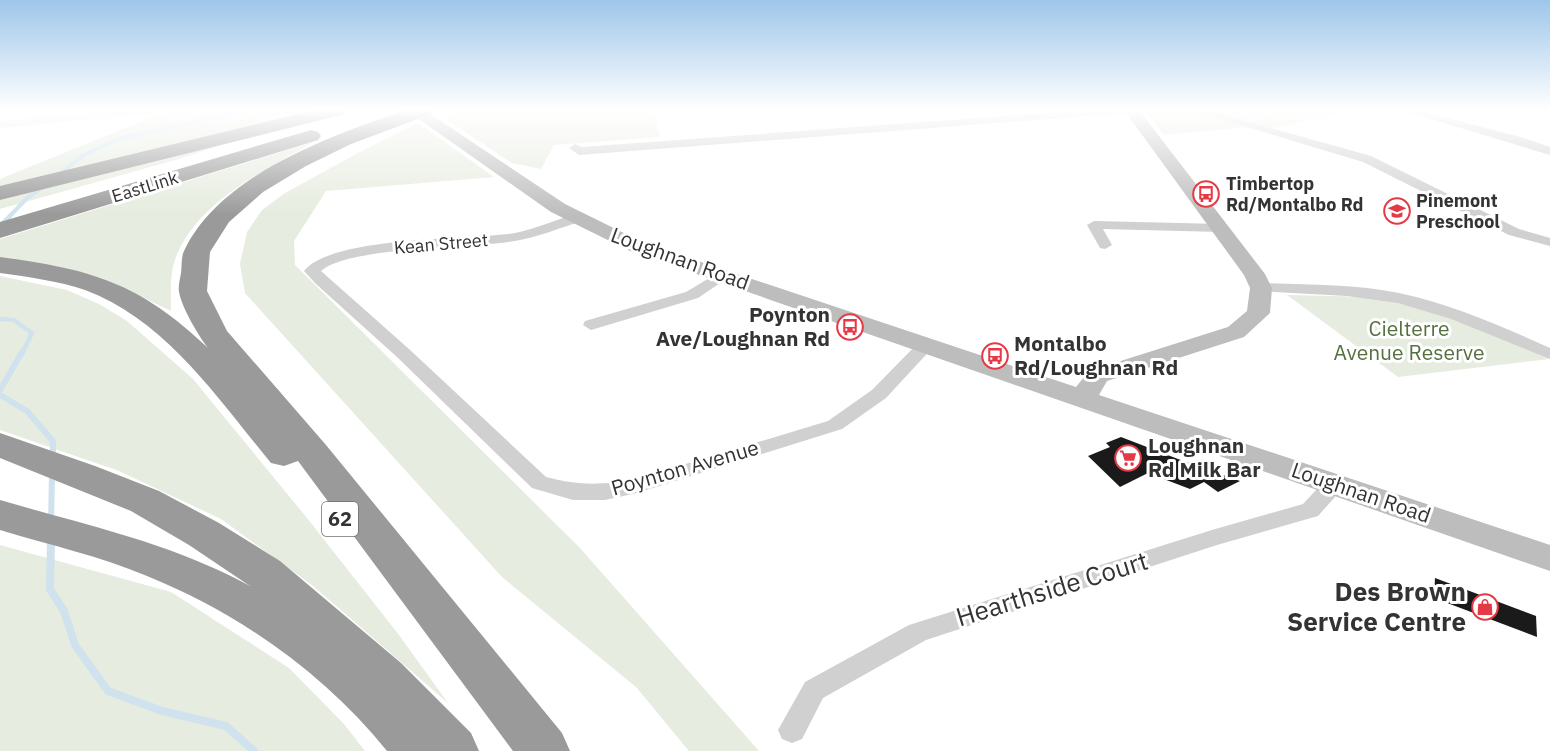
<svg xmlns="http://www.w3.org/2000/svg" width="1550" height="751" font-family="'IBM Plex Sans',sans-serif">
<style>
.green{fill:#e6ecdf}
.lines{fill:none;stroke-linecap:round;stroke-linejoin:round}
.stream-far3{stroke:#cfe2ee;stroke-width:4}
.stream-far2{stroke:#cfe2ee;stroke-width:4.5}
.stream-far1{stroke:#cfe2ee;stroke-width:6}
.stream{stroke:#cfe2ee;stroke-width:8}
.building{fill:#1a1a1a}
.street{fill:#d0d0d0;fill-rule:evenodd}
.secondary{fill:#bdbdbd;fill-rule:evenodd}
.highway{fill:#9a9a9a;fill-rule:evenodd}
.labels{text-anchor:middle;stroke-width:6;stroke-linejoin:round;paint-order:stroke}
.far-poi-label{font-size:18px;font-weight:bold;fill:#333;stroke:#fff;text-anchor:start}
.far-street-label{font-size:18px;fill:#333;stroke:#fff}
.shield{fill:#fff;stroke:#707070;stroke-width:1.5}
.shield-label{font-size:20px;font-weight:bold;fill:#333}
.street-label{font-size:21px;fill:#333;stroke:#fff}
.poi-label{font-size:21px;font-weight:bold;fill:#333;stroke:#fff;text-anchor:start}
.park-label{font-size:21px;fill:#56703f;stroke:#fff}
.near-street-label{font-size:26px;fill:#333;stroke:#fff}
.near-poi-label{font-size:26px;font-weight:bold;fill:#333;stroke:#fff;text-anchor:end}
</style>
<rect width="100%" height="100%" fill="#fff"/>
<g class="green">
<polygon points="113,110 320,110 0,189 0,179 164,112 0,128 0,121"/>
<polygon points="453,110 653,110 660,137 554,145 541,169 512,163 447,120"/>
<polygon points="1144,110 1360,110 1269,129 1250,127 1164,135"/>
<polygon points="418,123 494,177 326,191 294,241 295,265 580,548 759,751 689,751 636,687 502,577 245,293 240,264 247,232 262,210 285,193 358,153"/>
<polygon points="236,140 179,159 0,209 0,199"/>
<path d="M313,142C265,171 203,198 178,252C169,271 171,291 171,311L102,278L52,265L0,259V239Z"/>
<polygon points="0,276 67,290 99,304 127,321 193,379 307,518 399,635 448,703 312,585 221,519 119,471 0,430"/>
<path d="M1287,295C1316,296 1346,295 1375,299C1426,305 1503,335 1549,359L1398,377Z"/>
<polygon points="0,545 171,592 289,668 344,724 365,751 0,751"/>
</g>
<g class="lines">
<g class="stream-far3">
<polyline points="60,174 82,156 118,139 251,110"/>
<polyline points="9,217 27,198 43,187"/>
</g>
<g class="stream-far2">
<polyline points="0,226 10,216"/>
<polyline points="0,319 14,320 32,333 22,354"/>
</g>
<g class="stream-far1">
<polyline points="0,390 22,352"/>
<polyline points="0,395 27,411 53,441 53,459"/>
<polyline points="51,522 52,474"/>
</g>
<polyline class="stream" points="51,540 50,589 64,611 75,645 108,691 162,711 226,726 254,751"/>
</g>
<g class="building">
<polygon points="1121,437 1178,459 1240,481 1218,492 1204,482 1190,489 1148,473 1120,487 1088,456 1110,447 1106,443"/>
<polygon points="1435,578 1536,616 1537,637 1434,598"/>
</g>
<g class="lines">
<g class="street">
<polygon points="1088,110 1131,110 1126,113 579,155 569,148 575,144 582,147"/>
<polygon points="1191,110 1206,110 1371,156 1519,229 1550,238 1550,246 1509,235 1363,162"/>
<polygon points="1401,110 1417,110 1517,136 1550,147 1550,155"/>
<path d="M577,214L584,218L582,221C560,228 538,237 515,241C472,249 349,246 321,271L409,349L546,477C580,486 602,485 636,479L828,421L872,390L920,341H932L935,345L886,398L842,429L637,493L605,500H573L532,488L397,357L316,284L304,271C331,236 470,240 515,233C536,229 556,219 577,214Z"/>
<polygon points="1094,221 1221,224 1228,228 1221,232 1103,229 1112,245 1105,249 1100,248 1087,225"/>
<polygon points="721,271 729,276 726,279 698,298 591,330 583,325 585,321 686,292"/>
<path d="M1261,283C1307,285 1354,284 1399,293C1451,304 1501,326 1550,348V359L1451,319L1398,303L1347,296L1255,291L1253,288L1255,285Z"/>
<polygon points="1330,474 1337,476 1340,481 1335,497 1318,516 1217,545 926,640 823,698 802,739 792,743 782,739 778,730 805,682 909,625 1212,530 1303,504 1317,489 1323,476"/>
</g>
<polygon class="secondary" points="406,110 424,110 565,204 644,243 1076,387 1089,371 1228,327 1247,311 1250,288 1244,275 1124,110 1139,110 1265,274 1272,288 1270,313 1244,337 1107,381 1099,395 1550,545 1550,571 630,251 551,212"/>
<g class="highway">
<polygon points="315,110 348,110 345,114 0,200 0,186"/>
<path d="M406,110H434L431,114L351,144L306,166L263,192L229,222L210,252L207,291L227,331L326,445L562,733L570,751H513L298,461L284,466L271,463C218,399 166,320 85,290C58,281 29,277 0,273V257C91,269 140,283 208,348C198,335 182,308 179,292C178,286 180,279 181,273C182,267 181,257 184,251C220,174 331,136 406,110Z"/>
<polygon points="311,130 318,132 321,136 318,140 0,238 0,222"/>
<path d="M0,433L95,466L159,491L219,523L280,561L401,663L471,733L479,751H387C325,674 239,613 147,576C100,556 49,545 0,530V500C85,525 172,543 250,586L189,545L131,511L0,458Z"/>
</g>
</g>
<linearGradient id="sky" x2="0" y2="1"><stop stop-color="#9ec6ea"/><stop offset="0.51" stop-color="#fff"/><stop offset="1" stop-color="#fff" stop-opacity="0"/></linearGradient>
<rect width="1550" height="215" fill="url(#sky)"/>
<defs>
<g id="bus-ring" transform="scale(1.35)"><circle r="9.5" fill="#fff" stroke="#e63946" stroke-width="1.5"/><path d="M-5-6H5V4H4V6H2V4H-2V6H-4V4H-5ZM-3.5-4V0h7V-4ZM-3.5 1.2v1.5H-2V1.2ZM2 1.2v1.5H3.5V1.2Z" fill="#e63946"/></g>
<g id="school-ring" transform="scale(1.35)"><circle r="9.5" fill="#fff" stroke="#e63946" stroke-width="1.5"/><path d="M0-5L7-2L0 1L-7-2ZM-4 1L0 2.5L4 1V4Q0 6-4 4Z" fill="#e63946"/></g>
<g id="supermarket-ring" transform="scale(1.35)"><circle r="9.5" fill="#fff" stroke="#e63946" stroke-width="1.5"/><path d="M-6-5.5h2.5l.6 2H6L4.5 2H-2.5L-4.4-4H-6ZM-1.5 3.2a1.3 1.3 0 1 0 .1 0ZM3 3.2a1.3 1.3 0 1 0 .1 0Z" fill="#e63946"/></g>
<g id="shop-ring" transform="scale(1.35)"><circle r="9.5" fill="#fff" stroke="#e63946" stroke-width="1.5"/><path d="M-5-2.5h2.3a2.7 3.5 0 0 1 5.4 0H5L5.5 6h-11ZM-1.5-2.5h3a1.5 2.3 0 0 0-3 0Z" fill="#e63946"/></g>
</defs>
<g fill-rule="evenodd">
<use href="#bus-ring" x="1206" y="194"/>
<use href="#school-ring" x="1397" y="211"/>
<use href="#bus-ring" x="850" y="327"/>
<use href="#bus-ring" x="995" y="356"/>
<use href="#supermarket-ring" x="1128" y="458"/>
<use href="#shop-ring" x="1485" y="607"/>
</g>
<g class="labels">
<g class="far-poi-label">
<text x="1226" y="190">Timbertop<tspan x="1226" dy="21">Rd/Montalbo Rd</tspan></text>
<text x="1416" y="207">Pinemont<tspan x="1416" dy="21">Preschool</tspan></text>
</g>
<g class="far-street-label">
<text transform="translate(145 187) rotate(-17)" y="6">EastLink</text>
<text transform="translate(441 244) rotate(-5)" y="6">Kean Street</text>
</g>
<rect class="shield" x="322" y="502" width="36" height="34" rx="4.5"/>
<g class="shield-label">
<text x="340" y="526">62</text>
</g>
<g class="street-label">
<text transform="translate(680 259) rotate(20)" y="7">Loughnan Road</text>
<text transform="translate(685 468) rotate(-16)" y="7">Poynton Avenue</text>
<text transform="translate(1361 493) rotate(19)" y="7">Loughnan Road</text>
</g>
<g class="poi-label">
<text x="830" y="322" text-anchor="end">Poynton<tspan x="830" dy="24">Ave/Loughnan Rd</tspan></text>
<text x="1014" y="351">Montalbo<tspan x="1014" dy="24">Rd/Loughnan Rd</tspan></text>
<text x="1148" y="453">Loughnan<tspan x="1148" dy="24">Rd Milk Bar</tspan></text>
</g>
<g class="park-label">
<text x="1409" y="336">Cielterre<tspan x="1409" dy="24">Avenue Reserve</tspan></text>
</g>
<g class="near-street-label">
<text transform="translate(1052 589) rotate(-17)" y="9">Hearthside Court</text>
</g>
<g class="near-poi-label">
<text x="1466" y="601">Des Brown<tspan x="1466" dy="30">Service Centre</tspan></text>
</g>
</g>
</svg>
